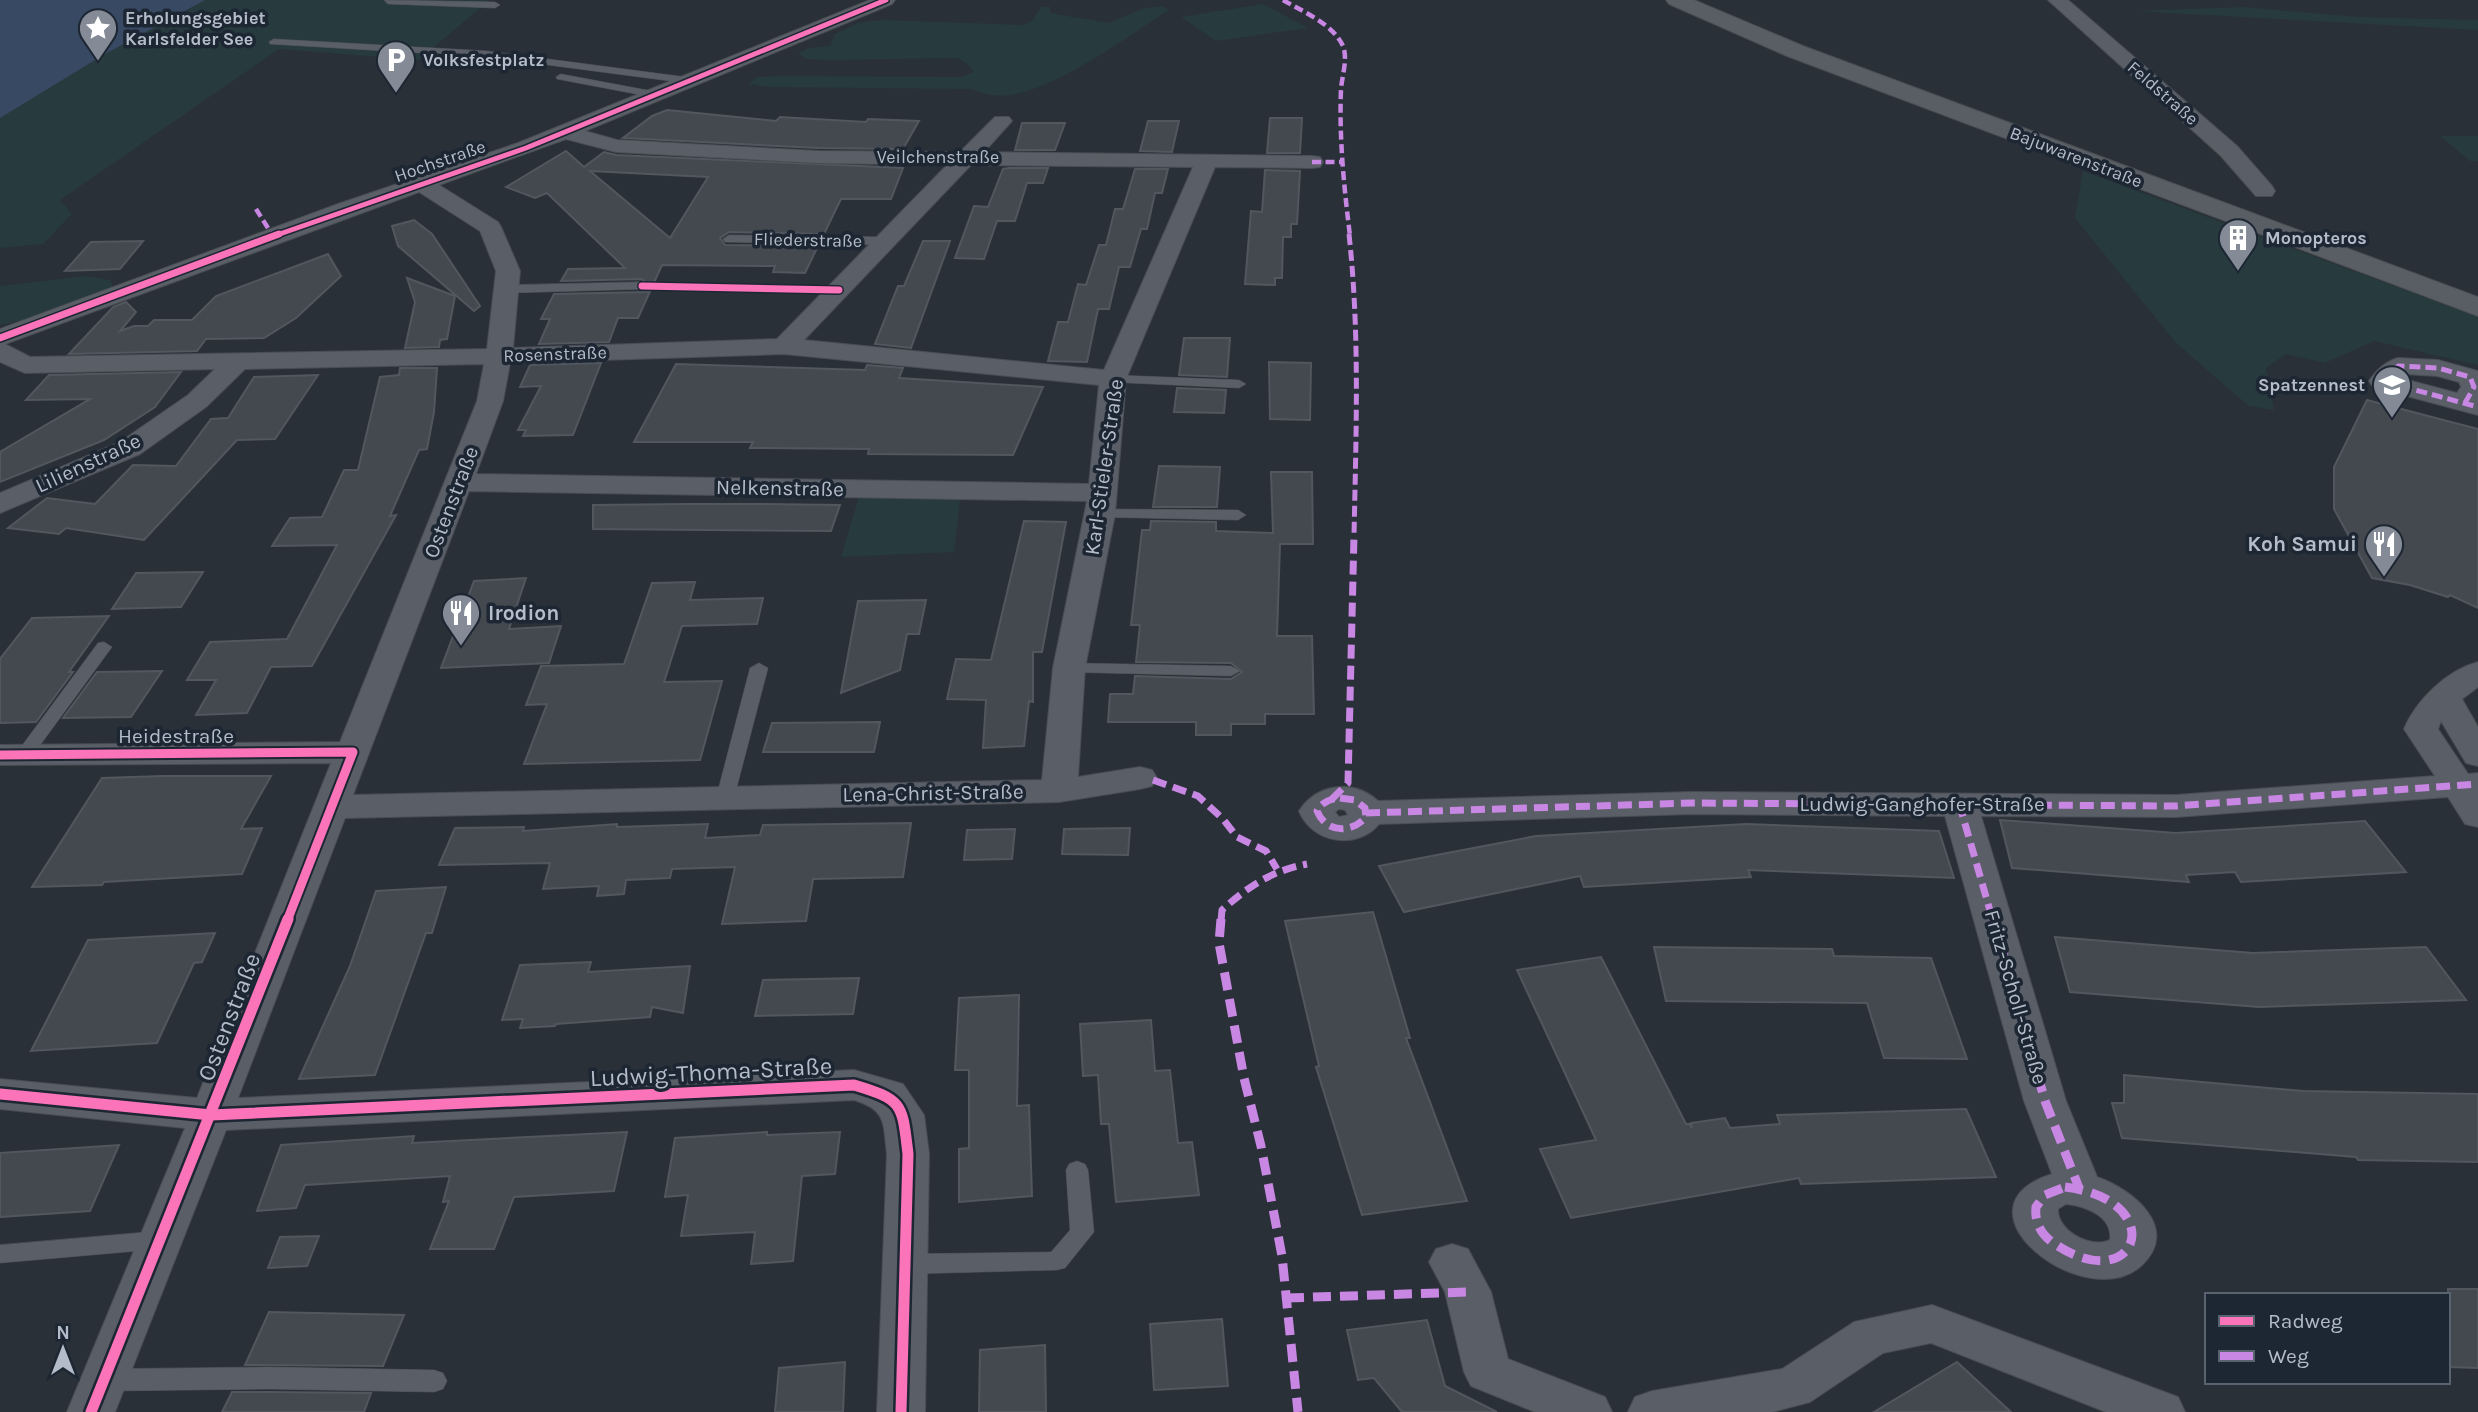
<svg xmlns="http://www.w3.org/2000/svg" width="2478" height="1412" font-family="Karla,sans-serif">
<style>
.green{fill:#273a3e}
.water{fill:#384963}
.building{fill:#444950;stroke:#52575f;stroke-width:2;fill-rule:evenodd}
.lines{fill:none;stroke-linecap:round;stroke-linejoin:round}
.service-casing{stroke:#484c53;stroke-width:1}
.minor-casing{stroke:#484c53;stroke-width:2}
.secondary-casing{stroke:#484c53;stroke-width:2}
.service{fill:#5a5e66;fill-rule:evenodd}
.minor{fill:#5a5e66;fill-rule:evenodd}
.secondary{fill:#595d64;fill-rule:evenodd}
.quiet-far3{stroke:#c787e3;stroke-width:4.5;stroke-dasharray:9 4.5;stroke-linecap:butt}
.quiet-far2{stroke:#c787e3;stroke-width:5;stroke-dasharray:11 5;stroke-linecap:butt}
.quiet-far1{stroke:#c787e3;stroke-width:7;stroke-dasharray:14 7;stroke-linecap:butt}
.quiet{stroke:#c787e3;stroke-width:9;stroke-dasharray:18 9;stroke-linecap:butt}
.cycleway-far3-casing{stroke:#1d2633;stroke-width:8}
.cycleway-far2-casing{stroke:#1d2633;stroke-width:10}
.cycleway-far1-casing{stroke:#1d2633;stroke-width:13}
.cycleway-casing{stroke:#1d2633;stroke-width:16}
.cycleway-far3{stroke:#fb73b8;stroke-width:5}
.cycleway-far2{stroke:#fb73b8;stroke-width:7}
.cycleway-far1{stroke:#fb73b8;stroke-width:9}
.cycleway{stroke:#fb73b8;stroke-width:11}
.labels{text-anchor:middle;stroke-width:7;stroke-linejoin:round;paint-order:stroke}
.far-poi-label{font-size:18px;font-weight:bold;fill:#b4bcc9;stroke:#1d2633;text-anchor:start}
.far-street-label{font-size:18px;fill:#b4bcc9;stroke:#1d2633}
.street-label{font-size:21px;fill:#b4bcc9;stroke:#1d2633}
.poi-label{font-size:21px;font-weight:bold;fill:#b4bcc9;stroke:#1d2633;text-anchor:end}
.near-street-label{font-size:24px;fill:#b4bcc9;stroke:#1d2633}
</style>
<rect width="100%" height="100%" fill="#2a3038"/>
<g class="green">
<polygon points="0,0 490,0 418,60 279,49 60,200 72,214 43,244 0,248"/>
<polygon points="1263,4 1308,28 1216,41 1181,17"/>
<path d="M1162,6L1169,10C1127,36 1041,103 991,95C985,94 977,91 971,89L770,87L749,84L757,77L778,76L960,77L974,72L966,63L957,58L832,60L806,59L798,53L808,48L830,46L835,34L858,23L882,20L1023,25L1032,21L1041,7H1050V13L1109,23L1144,8Z"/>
<polygon points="2243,7 2359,17 2478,20 2478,30 2133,11"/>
<polygon points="2440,136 2478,136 2478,161 2470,161"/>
<polygon points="2083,171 2478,317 2478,365 2374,341 2325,363 2286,354 2266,368 2274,410 2249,406 2176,343 2075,218"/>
<polygon points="86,276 110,280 114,288 37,317 0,325 0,286"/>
<polygon points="859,497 960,500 954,552 841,557"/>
</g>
<polygon class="water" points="0,0 205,0 105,54 0,118"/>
<g class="building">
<polygon points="667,110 776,121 780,117 866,122 868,119 919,121 903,149 818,148 623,138 652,116"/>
<polygon points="1270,118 1302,118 1300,153 1267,153"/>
<polygon points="1148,121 1179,121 1172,152 1140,151"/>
<polygon points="1022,123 1065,123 1055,150 1015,150"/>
<path d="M566,151L584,167L604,152L616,155L903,168L891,199H841L824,234L729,232L720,238L725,245L818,246L805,273L773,272L775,266L662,265L638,318H618L609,342L539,344L550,319H541L554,294L647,292L650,287L642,279L561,281L568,269L625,268L547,193L535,198L506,187ZM590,171L708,177L670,238Z"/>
<polygon points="1009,168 1048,168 1043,183 1027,183 1015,221 997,221 984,259 955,258 974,206 988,207 1003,169"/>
<polygon points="1135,169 1168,169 1162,193 1155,193 1147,229 1141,229 1130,267 1119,267 1109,309 1098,309 1087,362 1048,361 1058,322 1068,322 1078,284 1086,285 1099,245 1106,245 1115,209 1123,209"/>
<polygon points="1265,170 1300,171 1297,224 1291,224 1291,237 1283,237 1282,278 1275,278 1275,285 1245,284 1251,211 1262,212"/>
<polygon points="414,220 432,234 480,306 474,311 398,246 392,226"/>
<polygon points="143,241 120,269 65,271 91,242"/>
<polygon points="923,241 950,241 911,348 875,344 898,286 904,286"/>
<polygon points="328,254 341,276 296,318 264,338 206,339 197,351 69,354 113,307 126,302 136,312 120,331 134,326 148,326 154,320 192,320 216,296"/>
<polygon points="407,278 455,296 447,339 440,340 439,347 405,348 415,302"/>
<polygon points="1184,338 1230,338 1227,377 1179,375"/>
<polygon points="1269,362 1311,363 1310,420 1270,419"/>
<polygon points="601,363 573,435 523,436 526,430 518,430 541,386 520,387 530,365"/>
<polygon points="676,364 865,370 867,365 903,368 899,378 1043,387 1013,455 868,454 869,449 750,448 753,442 634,442"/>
<polygon points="400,368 437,368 434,412 427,449 419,450 390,516 396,515 312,666 271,667 247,713 196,715 216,680 187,680 210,642 287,639 337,545 272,546 290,518 322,517 344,470 358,470 380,377 399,375"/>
<polygon points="181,372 155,407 104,440 0,482 0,452 90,399 26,400 49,375"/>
<polygon points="318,375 275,439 237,440 144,540 66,528 59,534 8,528 47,498 95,504 133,465 176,466 211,419 228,418 254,377"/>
<polygon points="1177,388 1226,390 1224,413 1174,412"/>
<polygon points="2367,400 2478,429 2478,608 2450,595 2448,597 2410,585 2372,578 2334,509 2334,467"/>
<polygon points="1159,466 1220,467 1217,507 1153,507"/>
<polygon points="1271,472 1312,472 1313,544 1280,544 1277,636 1312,636 1314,714 1265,714 1265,724 1231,724 1231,735 1196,735 1196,722 1108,722 1110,694 1133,694 1135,676 1231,679 1242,672 1231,663 1136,662 1140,625 1131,625 1142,530 1150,530 1151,521 1216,522 1216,531 1273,533"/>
<polygon points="686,504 764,504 840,505 831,531 593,529 593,505"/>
<polygon points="1024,521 1066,522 1042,652 1033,652 1033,702 1029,701 1024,746 983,748 986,700 947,699 956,659 991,660"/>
<polygon points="203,572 181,607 112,609 136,573"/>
<polygon points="526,578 509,629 561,626 549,663 441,668 474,581"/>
<polygon points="695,582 690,600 763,598 757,624 682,626 664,682 722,681 700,760 524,764 547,704 526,705 541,666 624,664 652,583"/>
<polygon points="926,600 919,634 907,634 900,670 841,693 858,601"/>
<polygon points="109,616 69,672 73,672 36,722 0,723 0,659 32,618"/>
<polygon points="162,671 131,717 63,718 97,672"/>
<polygon points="880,722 874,752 763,752 772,723"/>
<polygon points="163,776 271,776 241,829 262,828 242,874 104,882 102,885 32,887 102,778"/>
<polygon points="2000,820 2176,833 2365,821 2406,872 2241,882 2235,872 2186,875 2189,882 2012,868"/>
<polygon points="911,823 903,877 813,879 806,921 722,924 735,867 672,869 670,878 626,880 624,894 597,896 599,886 543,889 550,863 439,865 455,828 524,827 523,831 617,824 617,827 708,824 705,838 760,835 763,825"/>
<polygon points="1746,824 1939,831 1954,878 1748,870 1751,877 1584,887 1580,876 1404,912 1379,866 1536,836"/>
<polygon points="1130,828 1128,855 1062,854 1064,829"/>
<polygon points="1015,829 1012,859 964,860 967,830"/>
<polygon points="446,887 432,933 426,933 375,1075 299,1079 350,966 376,891"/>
<polygon points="1373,912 1410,1038 1406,1038 1467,1201 1362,1215 1316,1067 1319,1066 1285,921"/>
<polygon points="215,933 202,962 194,963 157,1043 31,1051 88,940"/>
<polygon points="2055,937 2253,953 2426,947 2466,1000 2259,1007 2070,992"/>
<polygon points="1654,947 1832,949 1834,956 1931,958 1967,1059 1884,1058 1867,1003 1666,1001"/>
<polygon points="1601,957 1686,1124 1690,1124 1692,1128 1691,1123 1725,1118 1730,1128 1780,1124 1777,1115 1966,1109 1996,1177 1801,1184 1799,1178 1571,1218 1540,1149 1596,1140 1517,970"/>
<polygon points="591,962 588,972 690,966 683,1013 652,1007 650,1017 556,1024 555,1026 520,1028 523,1019 502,1020 520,965"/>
<polygon points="859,978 853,1014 755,1016 763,980"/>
<polygon points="1019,995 1017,1106 1029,1105 1032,1196 959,1202 959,1149 969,1148 969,1070 955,1070 959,998"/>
<polygon points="1151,1020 1155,1071 1170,1070 1178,1143 1192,1142 1199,1195 1116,1202 1109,1124 1101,1124 1098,1075 1083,1076 1080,1024"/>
<polygon points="2124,1075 2303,1091 2478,1094 2478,1162 2358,1160 2356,1157 2122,1138 2112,1103 2124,1103"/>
<polygon points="627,1132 614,1191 514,1197 494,1249 430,1249 449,1201 443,1202 450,1176 305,1185 296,1208 257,1211 281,1145 414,1136 412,1143"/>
<polygon points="767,1132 767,1135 840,1132 835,1174 802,1176 793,1261 751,1264 755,1232 681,1236 688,1195 665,1197 675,1138"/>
<polygon points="119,1145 90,1211 0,1217 0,1153"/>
<polygon points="319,1236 307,1266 268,1268 280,1237"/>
<polygon points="2448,1289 2478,1289 2478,1368 2448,1367"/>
<polygon points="269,1312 404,1315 383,1366 245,1365"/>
<polygon points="1222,1319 1228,1386 1154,1390 1150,1324"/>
<polygon points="1427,1320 1445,1386 1497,1412 1402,1412 1374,1378 1358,1380 1347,1330"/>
<polygon points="1045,1345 1046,1412 979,1412 980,1350"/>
<polygon points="845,1362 843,1412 775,1412 779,1368"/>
<polygon points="1957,1362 2011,1412 1874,1412"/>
<polygon points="232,1392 268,1392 371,1393 364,1412 222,1412"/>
</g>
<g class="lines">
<g class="service-casing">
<g id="service">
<polygon points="384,0 495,2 500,5 495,8 388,4"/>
<polygon points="274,39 487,51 693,78 698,81 693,84 487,57 270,44 269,42"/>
<polygon points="561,74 657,92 662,95 657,98 557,79 556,77"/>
<polygon points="729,235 887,237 893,241 887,245 725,242 723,239"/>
<polygon points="642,282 648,286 647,289 506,293 500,289 506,285"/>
<polygon points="1113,375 1239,380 1246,384 1239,388 1108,382 1108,376"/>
<polygon points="1100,509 1238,510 1246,515 1238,520 1095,517 1092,514"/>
<polygon points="104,642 112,647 30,759 18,759 15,755 18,751 98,643"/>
<polygon points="759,663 768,668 734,798 732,802 718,802 716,798 750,668"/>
<polygon points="1069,663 1231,666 1240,671 1231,676 1063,672 1060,668 1063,664"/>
<polygon points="1077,1161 1085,1164 1088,1170 1094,1232 1065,1268 1057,1270 905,1274 897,1271 893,1264 897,1257 905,1254 1051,1252 1070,1230 1066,1170 1069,1164"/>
<polygon points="160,1231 168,1233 172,1240 168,1247 160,1249 0,1263 0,1245"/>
<polygon points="268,1367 434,1370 443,1373 447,1381 443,1389 434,1392 268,1389 104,1391 95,1387 91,1380 95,1373 104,1369"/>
</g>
</g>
<g class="minor-casing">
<g id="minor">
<path d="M870,0H895L892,4L585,131L617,140L818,151L960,152L995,117H1009L1012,121L984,152L1312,156L1320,157L1323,162L1320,167L1312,168L1215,167L1126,379L1115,514L1085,668L1078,777L1140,767L1152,770L1157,778L1152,786L1140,789L1059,802L345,818L238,1098L854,1070L903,1084L924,1115L929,1154L925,1412H877L887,1154C883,1123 887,1110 854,1100L226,1130L115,1412H67L185,1128L0,1109V1079L197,1098L331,763L0,765V745L340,742L477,401L484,364L245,369L206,407L140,454L0,513V493L120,442L188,395L215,369L25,373L0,362V329L338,204L518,143ZM566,139L616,152L818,163L947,165L777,339L513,348L520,271L501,227L498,222L439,185ZM971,165L1193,167L1104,370L804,340ZM419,192L480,231L496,271L487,349L30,357L5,344ZM784,354L1099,385L1089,484L476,474L503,401L510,363ZM469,491L1087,501L1053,668L1042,780L353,795Z"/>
<polygon points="2048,0 2068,0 2237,146 2272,186 2275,191 2272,196 2256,196 2221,156"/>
<path d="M2398,358L2438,360L2478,371V415L2373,387L2369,381C2376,371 2386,361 2398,358ZM2404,374L2437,376L2459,382L2461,387L2457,393L2400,378Z"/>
<path d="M2478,662V687L2462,699L2478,727V766L2466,763L2441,721L2438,729L2468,774L2478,773V827L2465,824L2448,797L2176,817L1981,816L2066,1101L2097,1177C2132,1189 2182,1228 2141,1266C2085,1316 1945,1208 2052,1174L2024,1101L1945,816L1692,814L1379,824C1357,851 1312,843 1299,811C1317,783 1354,779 1378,801L1692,792L2176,795L2435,776L2404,729C2416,700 2447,670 2478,662ZM1339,809L1345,810L1348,815L1339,817L1335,812ZM2066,1204C2085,1206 2113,1216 2110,1240C2091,1249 2057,1231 2058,1209Z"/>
<polygon points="1452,1244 1468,1249 1491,1292 1508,1359 1605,1397 1612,1412 1535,1412 1471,1386 1464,1372 1445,1292 1429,1262 1436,1249"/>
<polygon points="1932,1305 2178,1397 2185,1412 2106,1412 1931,1343 1883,1353 1810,1402 1772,1412 1628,1412 1635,1397 1652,1391 1782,1369 1854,1322"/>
</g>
</g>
<g class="secondary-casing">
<polygon id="secondary" points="1666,0 1694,0 1803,46 2478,297 2478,316 1787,56 1669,4"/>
</g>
<use href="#service" class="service"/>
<use href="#minor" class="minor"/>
<use href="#secondary" class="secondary"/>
<g class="quiet-far3">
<path d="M1283,0C1302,11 1333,24 1343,46C1348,59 1342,76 1341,89C1339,138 1344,187 1350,236"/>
<polyline points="1312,162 1342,162"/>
<polyline points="256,209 273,236"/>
</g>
<g class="quiet-far2">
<path d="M1349,234C1360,335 1356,435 1354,536"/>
<polyline points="2465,403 2474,387 2470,377 2438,368 2398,366 2382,381 2478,407"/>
</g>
<g class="quiet-far1">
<polyline points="1153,780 1198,796 1223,819 1237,837 1266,851 1277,869"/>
<path d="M1340,798L1355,800L1365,808L1366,817C1351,834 1326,833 1317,811C1322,802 1330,799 1340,798Z"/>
<polyline points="1332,799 1348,783 1354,535"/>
<polyline points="1959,803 1993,921"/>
<polyline points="1366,813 1692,803 2176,806 2478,784"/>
<path d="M1221,921L1222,910C1249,886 1271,871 1307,864"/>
</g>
<g class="quiet">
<polyline points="1221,919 1219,943 1244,1078 1261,1146 1282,1256 1298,1412"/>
<polyline points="1993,919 2045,1101 2079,1188"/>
<path d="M2065,1187C2170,1200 2139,1297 2058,1246C2044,1238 2034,1225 2036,1207L2045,1195Z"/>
<polyline points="1286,1298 1468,1292"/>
</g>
<g class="cycleway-far3-casing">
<polyline id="cycleway-far3" points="274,236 526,148 886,0"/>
</g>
<g class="cycleway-far2-casing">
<g id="cycleway-far2">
<polyline points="642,286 839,290"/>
<polyline points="0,338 279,234"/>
</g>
</g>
<g class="cycleway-far1-casing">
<polyline id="cycleway-far1" points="0,755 353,752 287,921"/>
</g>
<g class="cycleway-casing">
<g id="cycleway">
<path d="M0,1094L211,1115L854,1085C904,1100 902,1104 908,1154L901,1412"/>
<polyline points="91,1412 288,919"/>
</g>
</g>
<use href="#cycleway-far3" class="cycleway-far3"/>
<use href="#cycleway-far2" class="cycleway-far2"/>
<use href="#cycleway-far1" class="cycleway-far1"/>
<use href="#cycleway" class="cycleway"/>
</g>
<defs>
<g id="sight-pin" transform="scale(2.0125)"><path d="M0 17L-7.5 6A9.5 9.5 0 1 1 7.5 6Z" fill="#848b96" stroke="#1d2633"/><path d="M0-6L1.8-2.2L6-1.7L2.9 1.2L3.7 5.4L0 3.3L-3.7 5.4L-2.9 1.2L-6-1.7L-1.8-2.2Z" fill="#fff"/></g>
<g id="parking-pin" transform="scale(2.0125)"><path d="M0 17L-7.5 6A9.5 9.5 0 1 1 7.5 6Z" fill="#848b96" stroke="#1d2633"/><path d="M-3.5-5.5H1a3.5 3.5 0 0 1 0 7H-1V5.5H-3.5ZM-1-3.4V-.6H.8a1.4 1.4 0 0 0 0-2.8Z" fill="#fff"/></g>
<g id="building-pin" transform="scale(2.0125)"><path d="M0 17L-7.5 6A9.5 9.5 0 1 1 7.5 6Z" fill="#848b96" stroke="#1d2633"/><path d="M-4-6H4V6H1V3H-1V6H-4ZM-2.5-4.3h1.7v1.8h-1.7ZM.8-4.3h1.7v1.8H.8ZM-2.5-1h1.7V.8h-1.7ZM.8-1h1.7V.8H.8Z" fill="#fff"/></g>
<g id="school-pin" transform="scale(2.0125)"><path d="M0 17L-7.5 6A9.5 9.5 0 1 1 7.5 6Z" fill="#848b96" stroke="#1d2633"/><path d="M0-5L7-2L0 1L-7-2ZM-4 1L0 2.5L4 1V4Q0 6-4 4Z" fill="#fff"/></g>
<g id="restaurant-pin" transform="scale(2.0125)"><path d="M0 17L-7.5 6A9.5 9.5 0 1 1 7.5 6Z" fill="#848b96" stroke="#1d2633"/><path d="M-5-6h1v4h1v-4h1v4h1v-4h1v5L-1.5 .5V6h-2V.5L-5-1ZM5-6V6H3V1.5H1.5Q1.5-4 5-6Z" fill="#fff"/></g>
</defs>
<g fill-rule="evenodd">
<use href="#sight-pin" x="98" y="28"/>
<use href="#parking-pin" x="396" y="60"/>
<use href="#building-pin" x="2238" y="238"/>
<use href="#school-pin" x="2392" y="385"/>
<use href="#restaurant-pin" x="2384" y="544"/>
<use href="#restaurant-pin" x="461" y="613"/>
</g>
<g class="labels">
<g class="far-poi-label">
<text x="125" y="24">Erholungsgebiet<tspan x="125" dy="21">Karlsfelder See</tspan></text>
<text x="423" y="66">Volksfestplatz</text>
<text x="2265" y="244">Monopteros</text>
<text x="2365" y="391" text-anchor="end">Spatzennest</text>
</g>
<g class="far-street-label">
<text transform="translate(2163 93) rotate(41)" y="6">Feldstraße</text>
<text x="938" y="163">Veilchenstraße</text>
<text transform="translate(2076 157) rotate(21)" y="6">Bajuwarenstraße</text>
<text transform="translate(440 161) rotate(-19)" y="6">Hochstraße</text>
<text transform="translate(808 240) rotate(1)" y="6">Fliederstraße</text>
<text transform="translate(555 354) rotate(-2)" y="6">Rosenstraße</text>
</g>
<g class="street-label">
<text transform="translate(88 463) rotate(-25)" y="7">Lilienstraße</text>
<text transform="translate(1104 467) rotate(-82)" y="7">Karl-Stieler-Straße</text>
<text transform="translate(780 488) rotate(1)" y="7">Nelkenstraße</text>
<text transform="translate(451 502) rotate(-69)" y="7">Ostenstraße</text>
<text x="176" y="743">Heidestraße</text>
<text transform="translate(933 793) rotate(-1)" y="7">Lena-Christ-Straße</text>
<text x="1922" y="811">Ludwig-Ganghofer-Straße</text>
<text transform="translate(2016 997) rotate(74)" y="7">Fritz-Scholl-Straße</text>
</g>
<g class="poi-label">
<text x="2357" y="551">Koh Samui</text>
<text x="488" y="620" text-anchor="start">Irodion</text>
</g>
<g class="near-street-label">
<text transform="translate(229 1017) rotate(-69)" y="8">Ostenstraße</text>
<text transform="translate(711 1072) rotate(-3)" y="8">Ludwig-Thoma-Straße</text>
</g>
</g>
<rect x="2205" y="1293" width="245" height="91" fill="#1d2633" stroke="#59626f" stroke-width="2"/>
<rect x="2219" y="1316" width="35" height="10" fill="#fb73b8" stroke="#59626f" stroke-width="2"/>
<text x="2268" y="1328" font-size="21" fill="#b4bcc9">Radweg</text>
<rect x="2219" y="1351" width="35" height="10" fill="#c787e3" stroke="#59626f" stroke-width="2"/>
<text x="2268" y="1363" font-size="21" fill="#b4bcc9">Weg</text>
<g transform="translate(63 1349)" stroke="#1d2633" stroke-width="5" paint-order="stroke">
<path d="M0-5L12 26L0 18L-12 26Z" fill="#b4bcc9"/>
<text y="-10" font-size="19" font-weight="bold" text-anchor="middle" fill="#b4bcc9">N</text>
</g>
</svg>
